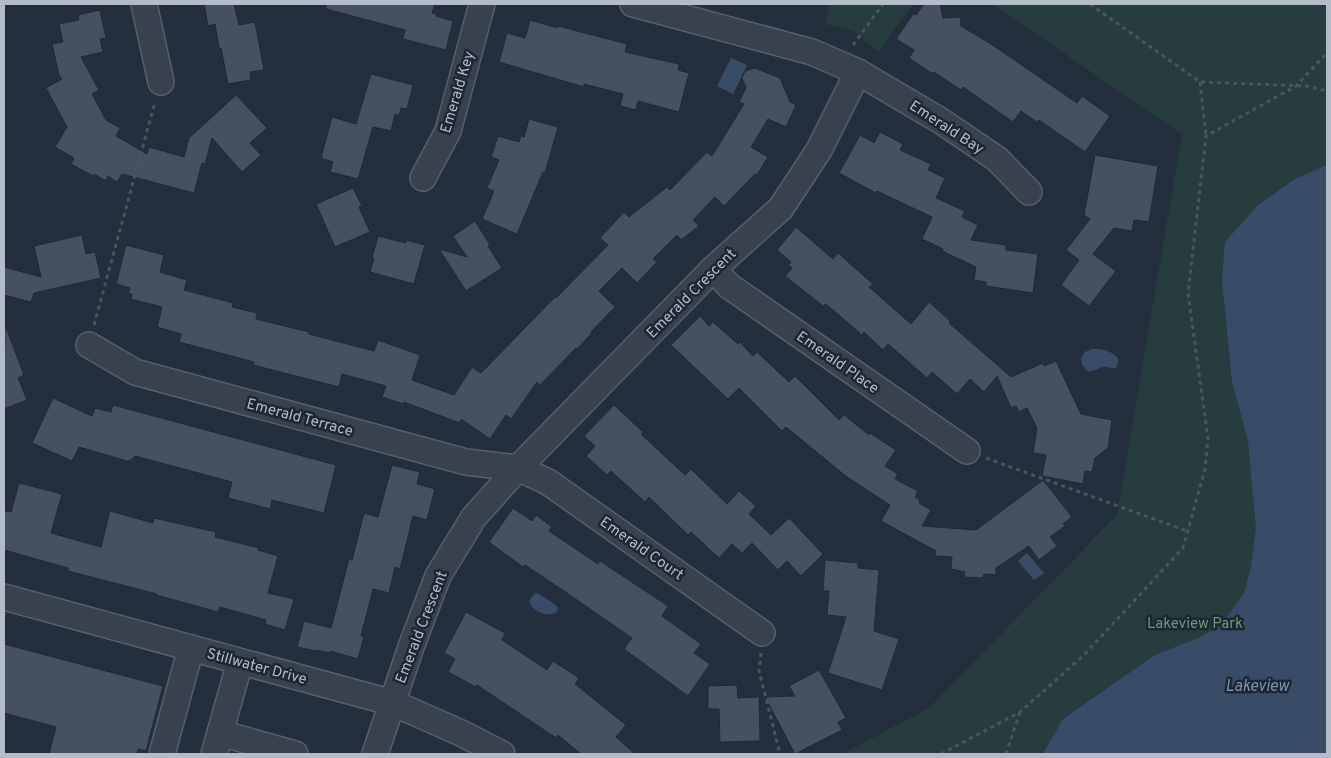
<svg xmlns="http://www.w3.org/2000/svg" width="1331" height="758" font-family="Overpass,sans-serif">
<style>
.green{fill:#263c3f}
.water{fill:#394c67}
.building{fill:#455162;stroke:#1f2835}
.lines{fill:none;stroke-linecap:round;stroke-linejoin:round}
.minor-casing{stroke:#565f6c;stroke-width:28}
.path{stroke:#44595c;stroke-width:3;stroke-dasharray:4 4;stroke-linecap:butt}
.minor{stroke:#38414e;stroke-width:25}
.labels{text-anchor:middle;stroke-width:5;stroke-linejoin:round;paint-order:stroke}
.street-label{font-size:15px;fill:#b4bcc9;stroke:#1d2633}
.park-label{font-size:15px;fill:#6b9a76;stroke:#1d2633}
.water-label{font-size:16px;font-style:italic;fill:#7c92b1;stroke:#1d2633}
</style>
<rect width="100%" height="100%" fill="#242f3e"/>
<g class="green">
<polygon points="830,4 913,4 878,52 854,31 825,24"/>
<polygon points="992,4 1327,4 1327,754 842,754 929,708 1117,515 1182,134"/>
</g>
<g class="water">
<polygon points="731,58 747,65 733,94 717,86"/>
<polygon points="1327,165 1327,754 1043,754 1063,719 1155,655 1203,636 1223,623 1244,593 1251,566 1256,528 1248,441 1232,381 1222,280 1225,242 1257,206 1295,179"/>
<path d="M1092,349C1103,349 1110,350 1118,358V364L1116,368C1111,369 1108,366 1103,367C1096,369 1095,372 1087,371L1082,365L1081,358L1085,352Z"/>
<polygon points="1027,553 1044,573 1034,580 1018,561"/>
<path d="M535,593C539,593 556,604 558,608L557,612C547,618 533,612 529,601Z"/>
</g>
<g class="building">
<polygon points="204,4 234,4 239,25 255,22 264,70 250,72 251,80 228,84 221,48 219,48 215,24 208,26"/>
<polygon points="326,4 435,4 432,13 437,14 436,16 453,21 446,50 403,39 405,30 326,9"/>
<polygon points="924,4 940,4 943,18 960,17 961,26 991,44 1077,103 1082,96 1110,116 1085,152 1039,120 1037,122 1021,111 1013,122 963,87 961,90 934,72 933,74 909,58 914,50 896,39 913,14 916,15"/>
<polygon points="100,10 106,38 100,39 103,52 81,57 99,90 92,94 106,120 120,128 116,136 147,154 149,147 184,157 189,138 236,95 267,128 250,143 261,155 242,172 212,138 205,164 202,163 194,193 122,174 117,182 108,176 106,181 94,174 93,176 71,164 74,158 55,147 67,127 46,88 62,79 59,75 52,44 63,42 59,24 79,20 78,15"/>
<polygon points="530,20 558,28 558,26 627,44 625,52 679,64 678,70 689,73 679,112 638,101 636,110 620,106 623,94 584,84 584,87 499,62 507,33 525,38"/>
<polygon points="755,68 780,78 790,102 796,105 786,127 768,119 751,147 768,157 757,175 755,174 724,206 715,197 693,220 699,226 681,240 677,235 653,259 657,262 637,283 622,268 599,291 615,307 591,332 592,333 577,349 576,348 540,385 537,382 511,419 506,415 490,439 461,419 460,423 404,402 403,404 382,397 386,386 342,374 339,387 253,365 254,362 179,342 181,334 157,327 162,307 131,299 132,294 128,293 130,288 116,284 126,245 164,255 160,272 187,280 184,290 233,303 232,307 257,313 256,319 309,332 309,334 374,351 378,340 420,355 412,380 454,395 472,367 481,373 555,297 556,298 608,245 600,238 624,212 629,217 667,187 670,190 707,152 712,156 744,104 739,102 746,88 742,78 745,71"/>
<polygon points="371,74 413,85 407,109 401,108 399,116 395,114 391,131 373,127 358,179 330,172 333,162 321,158 332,117 356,124"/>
<polygon points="529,119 558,127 545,173 543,172 517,234 482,219 494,191 487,188 499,160 491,157 498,136 519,142 521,136 524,137"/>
<polygon points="880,132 903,144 900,150 931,164 928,170 945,178 936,198 965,211 962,217 978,225 971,240 1006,245 1006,250 1038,254 1033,293 986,286 986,282 974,280 976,267 942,251 943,249 922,239 932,217 877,191 876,193 839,173 860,135 874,143"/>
<polygon points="1095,155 1158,166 1149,222 1134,220 1132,231 1114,228 1093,254 1116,271 1089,306 1061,285 1079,260 1066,250 1090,219 1084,215"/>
<polygon points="353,188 362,206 359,207 370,232 335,247 316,204"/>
<polygon points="475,221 490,245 488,246 502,268 466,291 439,249 467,257 453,236"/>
<polygon points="796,227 833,259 838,253 873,284 869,287 911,324 929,302 950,321 949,323 1011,377 1043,363 1044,366 1056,361 1081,414 1112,420 1108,448 1095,458 1092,472 1085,471 1083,484 1042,476 1046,455 1033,453 1037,428 1027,408 1019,412 1016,406 1011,408 997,376 984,392 970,379 957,394 932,372 927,378 888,344 883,350 864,332 862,335 826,304 823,306 785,276 792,268 788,265 791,262 777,250"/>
<polygon points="82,235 86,254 95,252 101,278 34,293 31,302 4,295 4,267 41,277 34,246"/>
<polygon points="378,236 406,243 406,240 425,245 414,284 370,272 374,258 372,258"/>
<polygon points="700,316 709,326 713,322 738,344 740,342 753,356 757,352 789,382 795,376 839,420 844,415 869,435 870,433 896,450 885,466 898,474 895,479 918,491 915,497 920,500 919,503 931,510 922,526 976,530 1043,480 1072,517 1063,524 1065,526 1050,537 1057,546 1039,560 1029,546 996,568 996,575 984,574 983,578 964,577 965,572 951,569 952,557 935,556 936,551 881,521 890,505 847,477 786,427 782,431 739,388 728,399 671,345"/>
<polygon points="5,325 24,375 18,378 27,400 4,409"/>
<polygon points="53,398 92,416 95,408 111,412 113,405 336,465 324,513 272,500 270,509 228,498 232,482 135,456 131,460 127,461 79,447 72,461 32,443"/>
<polygon points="614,405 643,432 641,434 685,475 691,469 727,504 739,491 756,506 749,514 771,535 789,518 823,554 801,576 787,561 778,570 752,543 742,553 732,544 719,558 691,532 688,535 649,497 645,502 611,471 607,475 586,456 595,446 584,436"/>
<polygon points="392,465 420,472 417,484 435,489 427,520 413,516 400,569 395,567 389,593 373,589 361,636 364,637 358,659 330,651 330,653 316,650 316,651 297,647 304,621 331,628 349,559 352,560 364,513 378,517"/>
<polygon points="19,483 62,494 51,533 101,547 110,511 153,523 154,518 216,532 215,537 259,548 258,550 278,556 268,593 294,599 285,630 265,624 266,620 220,607 218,612 156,595 157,594 68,571 68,568 4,550 4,511 11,512"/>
<polygon points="513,508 532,521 536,515 552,527 549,531 598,564 600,561 668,606 662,616 701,644 694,653 710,664 688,696 624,649 632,638 564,591 525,565 523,567 489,542"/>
<polygon points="825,560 858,563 858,568 879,570 874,631 899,639 882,690 828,673 846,617 827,615 829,591 823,591"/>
<polygon points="466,612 505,633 502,640 547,670 553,661 579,678 575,684 626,725 616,737 635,754 581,754 558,735 556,738 477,685 476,687 448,672 455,659 444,653"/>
<polygon points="4,644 163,686 146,751 138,749 137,754 49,754 56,727 4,713"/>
<polygon points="819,670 846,718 838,722 842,730 795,754 765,697 795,696 789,686"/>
<polygon points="737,685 738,698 759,697 760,741 720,742 719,709 708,709 708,686"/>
</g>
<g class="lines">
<g class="minor-casing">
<g id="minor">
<polyline points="144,4 161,82"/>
<polyline points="858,72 941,121 997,159 1029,192"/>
<polyline points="423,178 448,131 482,4"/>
<polyline points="713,269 729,286 967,451"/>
<polyline points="89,345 135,372 466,462 518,468 548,482 762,633"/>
<polyline points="4,597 393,703 461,733 502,754"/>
<polyline points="220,733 295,754"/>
<polyline points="162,754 191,648"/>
<polyline points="214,754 240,662"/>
<polyline points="375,754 411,647 438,576 474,517 518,468 713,269 781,208 819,150 858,72 812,52 633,4"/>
</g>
</g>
<g class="path">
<polyline points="1090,4 1200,82 1307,86 1327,91"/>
<polyline points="853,45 883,4"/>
<polyline points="1200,82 1206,136"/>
<polyline points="94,325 155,102"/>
<polyline points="986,458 1187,531"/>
<polyline points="761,653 759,671 780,754"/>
<polyline points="941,754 1020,712 1083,656 1183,548 1205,469 1208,439 1188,293 1206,136 1296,86 1327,53"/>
<polyline points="1006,754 1020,712"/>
</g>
<use href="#minor" class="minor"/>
</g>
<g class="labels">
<g class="street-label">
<text transform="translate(457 92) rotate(-73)" y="5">Emerald Key</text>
<text transform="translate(947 127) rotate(33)" y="5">Emerald Bay</text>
<text transform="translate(691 293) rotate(-45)" y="5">Emerald Crescent</text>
<text transform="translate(838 362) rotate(35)" y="5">Emerald Place</text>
<text transform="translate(300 417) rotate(15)" y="5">Emerald Terrace</text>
<text transform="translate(642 548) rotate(35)" y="5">Emerald Court</text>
<text transform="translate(421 627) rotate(-69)" y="5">Emerald Crescent</text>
<text transform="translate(257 666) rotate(15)" y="5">Stillwater Drive</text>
</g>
<g class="park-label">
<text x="1195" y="628">Lakeview Park</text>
</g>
<g class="water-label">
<text x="1257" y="691">Lakeview</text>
</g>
</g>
<rect width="1331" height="758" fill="none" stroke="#b4bcc9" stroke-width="10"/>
</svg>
